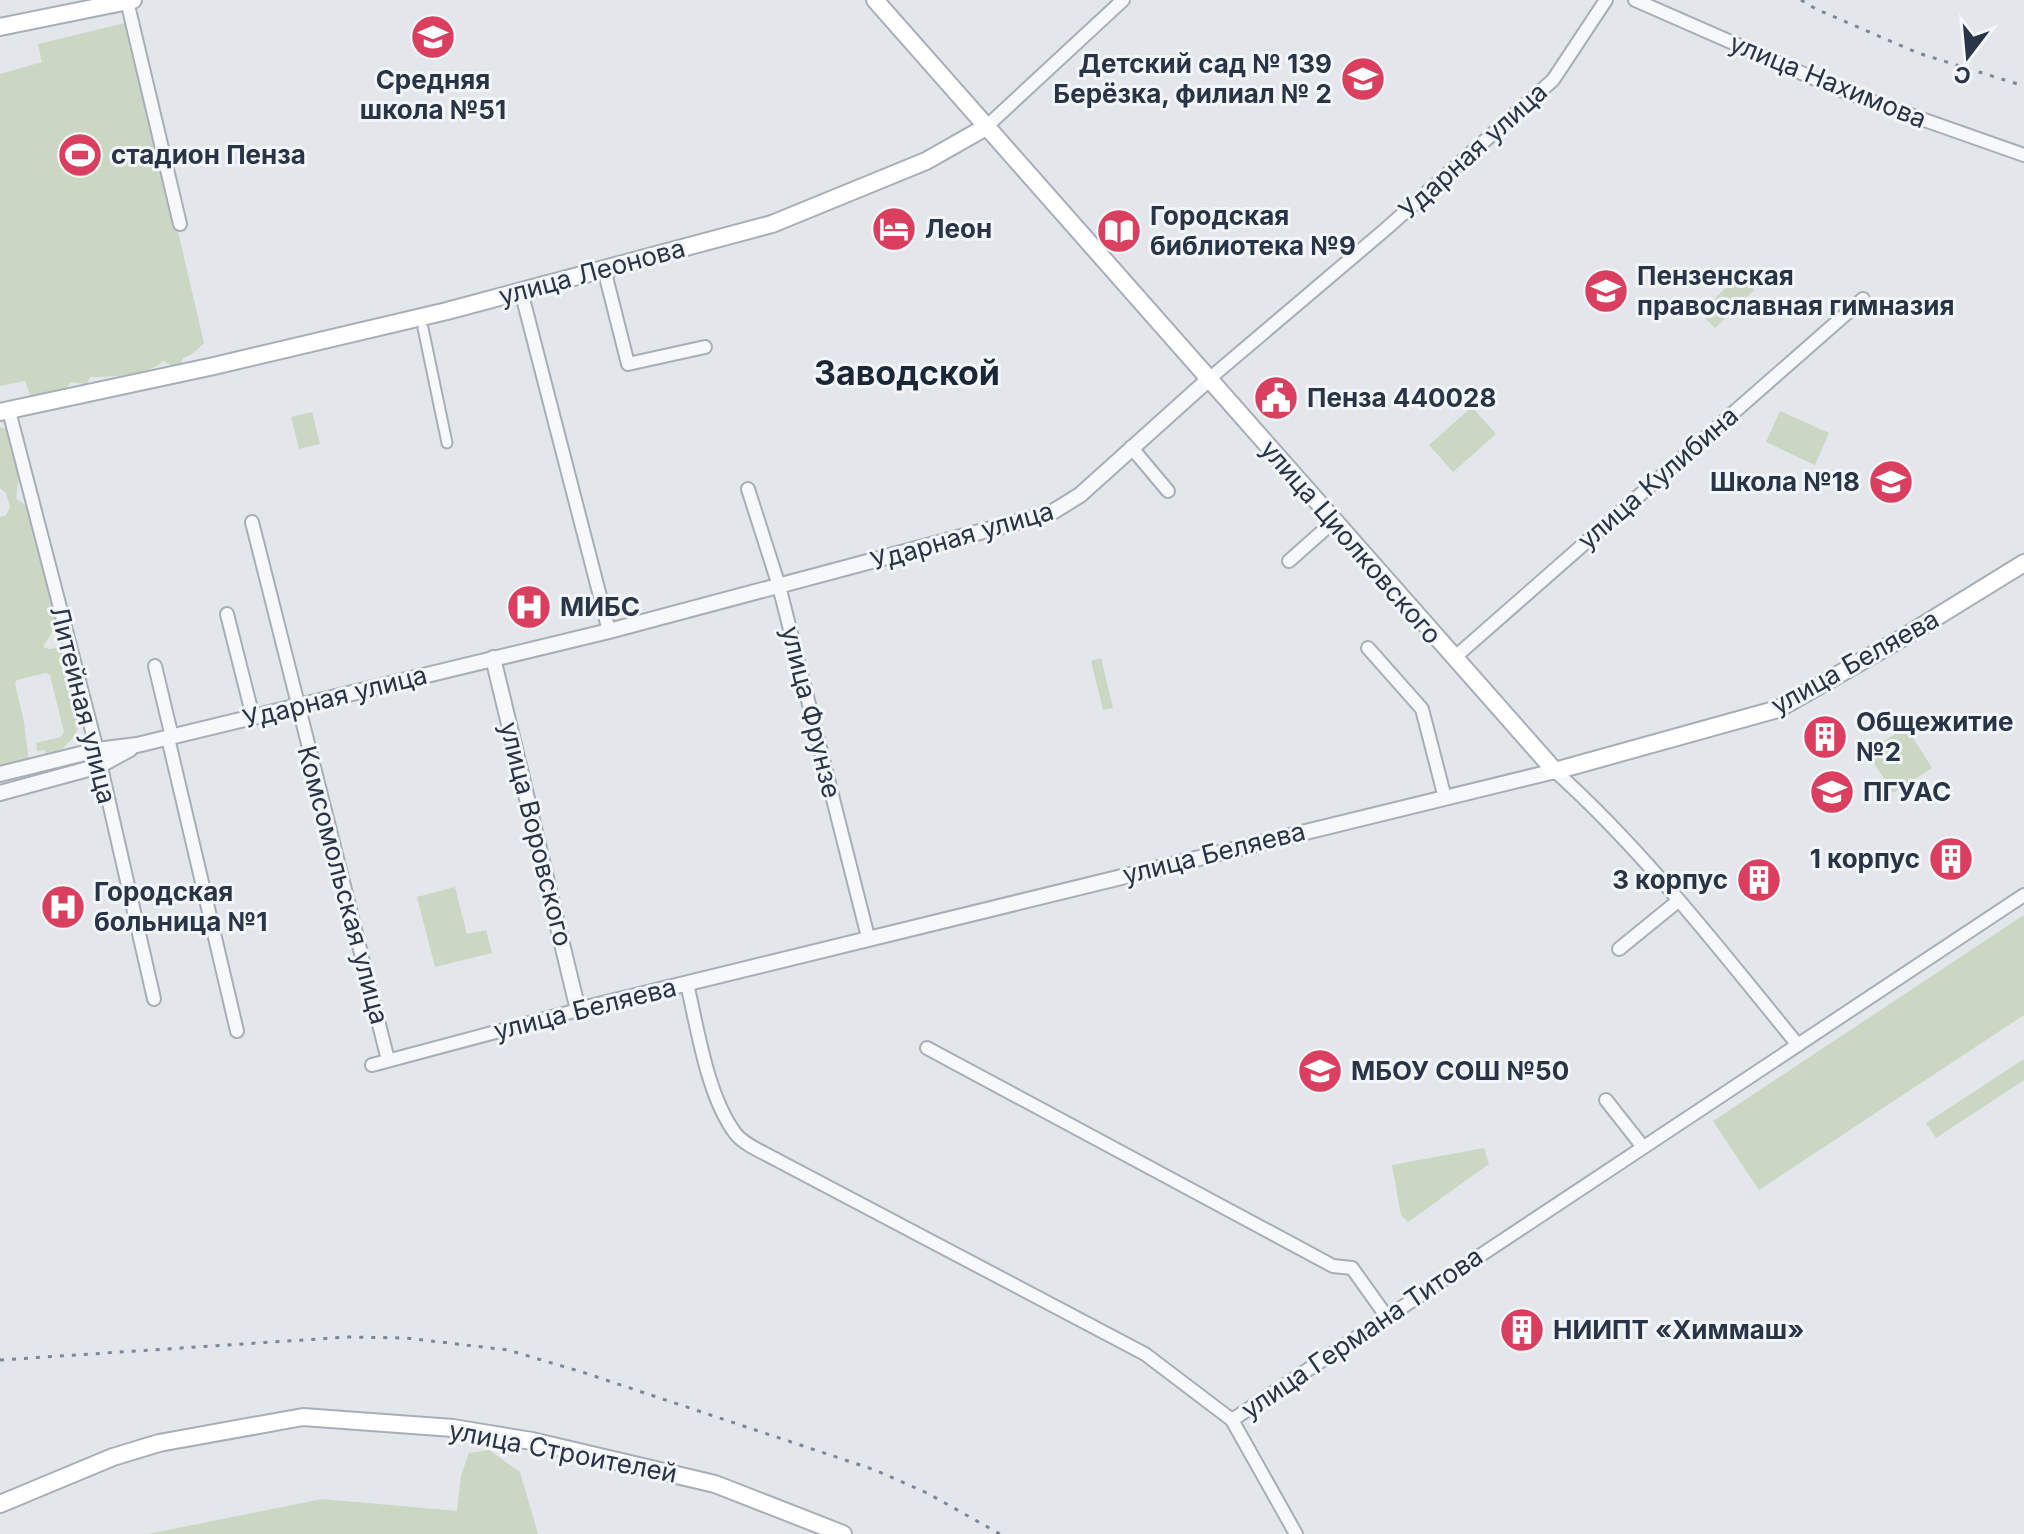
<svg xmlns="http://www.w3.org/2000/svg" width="2024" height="1534" font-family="Inter,sans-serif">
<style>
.green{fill:#c9d7c3}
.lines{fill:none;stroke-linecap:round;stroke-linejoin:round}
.pedestrian-casing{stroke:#a7aeb7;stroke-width:13}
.minor-casing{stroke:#a7aeb7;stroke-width:16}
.tertiary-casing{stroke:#a7aeb7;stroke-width:18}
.secondary-casing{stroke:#a7aeb7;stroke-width:20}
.pedestrian{stroke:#f6f8fa;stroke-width:9}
.minor{stroke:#f6f8fa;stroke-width:12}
.tertiary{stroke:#f6f8fa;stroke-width:14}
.secondary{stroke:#fff;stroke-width:16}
.rail{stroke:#7b8797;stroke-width:3;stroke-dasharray:4 8;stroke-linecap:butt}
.labels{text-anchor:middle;stroke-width:6;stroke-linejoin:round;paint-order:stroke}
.poi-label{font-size:26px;font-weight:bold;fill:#293546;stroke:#f3f6f9;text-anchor:start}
.street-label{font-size:26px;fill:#293546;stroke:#f3f6f9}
.district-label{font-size:34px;font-weight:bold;fill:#1b2637;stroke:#f3f6f9}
</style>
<rect width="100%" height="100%" fill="#e3e7ec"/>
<g class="green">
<path d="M129,22L204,343L192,354L183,358L181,363L173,366L163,361C149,376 110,377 90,377L87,384L71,382L64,391L53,390L32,400L25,381L0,386V74L42,62L38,44Z"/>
<polygon points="1739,275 1754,290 1715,328 1700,313"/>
<polygon points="1472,407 1496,434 1453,472 1429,445"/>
<polygon points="1780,411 1829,433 1815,465 1766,442"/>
<polygon points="312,412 320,444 299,449 291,417"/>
<polygon points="0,427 11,431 19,478 16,498 29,508 59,621 43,647 50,649 66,646 79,698 75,709 79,726 74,737 63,748 61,758 48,761 45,750 37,751 36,743 61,737 64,732 50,675 46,673 17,680 15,684 24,722 29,763 0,774 0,517 6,515 10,507 6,493 0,488"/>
<polygon points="1101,658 1113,708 1103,710 1091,661"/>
<polygon points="1906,727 1932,768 1893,793 1867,752"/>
<polygon points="455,887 467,934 486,930 492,953 435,967 417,897"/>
<polygon points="2024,915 2024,1015 1759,1190 1713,1121"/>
<polygon points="2024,1059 2024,1080 1936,1138 1926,1123"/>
<polygon points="1484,1148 1489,1164 1408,1222 1401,1215 1392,1165"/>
<polygon points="489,1450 520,1472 538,1534 148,1534 322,1499 457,1511 461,1475 469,1453"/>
</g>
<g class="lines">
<g class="pedestrian-casing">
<polyline id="pedestrian" points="423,328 447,443"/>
</g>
<g class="minor-casing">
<g id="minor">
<polyline points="1635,0 1845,92 2024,155"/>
<polyline points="127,1 180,224"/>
<polyline points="986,127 1123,0"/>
<polyline points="604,269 628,364 705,347"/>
<polyline points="521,291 609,631"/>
<polyline points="1209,379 1387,228 1553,80 1606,0"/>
<polyline points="9,411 97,750 154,999"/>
<polyline points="1131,447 1168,491"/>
<polyline points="748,489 779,586 868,937"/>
<path d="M252,522C296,702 342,881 388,1060"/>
<polyline points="1289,561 1333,522"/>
<polyline points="227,614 253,717"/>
<polyline points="1368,648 1422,709 1445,798"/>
<polyline points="1454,658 1863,299"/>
<polyline points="155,666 172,737"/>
<polyline points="168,738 237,1031"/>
<path d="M1555,771C1645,852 1721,951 1798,1045"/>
<polyline points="1619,949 1678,901"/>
<path d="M687,984C698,1030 707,1095 735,1133C744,1145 763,1152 777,1160L1145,1354L1232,1420L1296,1534"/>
<polyline points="927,1048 1333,1266 1352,1268 1387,1317"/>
<polyline points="372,1065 578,1010"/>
<polyline points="1606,1100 1643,1147"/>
<polyline points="1232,1420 2024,895"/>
</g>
</g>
<g class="tertiary-casing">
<g id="tertiary">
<polyline points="493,658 578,1010 1555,771"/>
<polyline points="0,774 97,750 137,745 609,631 1051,513 1080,495 1209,379"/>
<polyline points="0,793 99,766 130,749"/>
</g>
</g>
<g class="secondary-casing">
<g id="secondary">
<polyline points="875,0 1555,771 1778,709 1904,637 2024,563"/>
<polyline points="0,27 133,0"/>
<polyline points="0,412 214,366 447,311 772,224 926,161 986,127"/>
<polyline points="0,1504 113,1457 159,1443 303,1417 453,1428 532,1441 715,1484 843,1534"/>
</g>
</g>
<use href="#pedestrian" class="pedestrian"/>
<use href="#minor" class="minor"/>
<use href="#tertiary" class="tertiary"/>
<use href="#secondary" class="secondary"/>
<g class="rail">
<polyline points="1801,0 1816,9 1918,53 2024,86"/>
<polyline points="0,1360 348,1337 406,1338 508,1350 582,1372 875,1470 927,1493 1000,1534"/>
</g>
</g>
<defs>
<g id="school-disc" transform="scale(2.3)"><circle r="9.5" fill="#da3f5f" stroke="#f3f6f9"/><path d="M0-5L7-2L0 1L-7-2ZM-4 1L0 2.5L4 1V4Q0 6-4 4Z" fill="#fff"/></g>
<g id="stadium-disc" transform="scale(2.3)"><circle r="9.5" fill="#da3f5f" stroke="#f3f6f9"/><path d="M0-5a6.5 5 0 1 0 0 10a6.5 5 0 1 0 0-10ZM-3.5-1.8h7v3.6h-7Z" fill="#fff"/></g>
<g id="hotel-disc" transform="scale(2.3)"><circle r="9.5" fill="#da3f5f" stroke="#f3f6f9"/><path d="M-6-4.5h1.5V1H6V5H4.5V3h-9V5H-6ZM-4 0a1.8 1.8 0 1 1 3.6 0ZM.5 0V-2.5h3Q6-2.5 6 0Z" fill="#fff"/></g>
<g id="library-disc" transform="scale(2.3)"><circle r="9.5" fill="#da3f5f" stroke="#f3f6f9"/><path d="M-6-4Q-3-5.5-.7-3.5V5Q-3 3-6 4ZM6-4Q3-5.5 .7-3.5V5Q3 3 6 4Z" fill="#fff"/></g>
<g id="civic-disc" transform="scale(2.3)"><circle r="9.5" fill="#da3f5f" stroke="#f3f6f9"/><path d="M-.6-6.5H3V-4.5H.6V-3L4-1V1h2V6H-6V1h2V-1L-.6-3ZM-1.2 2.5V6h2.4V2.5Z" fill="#fff"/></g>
<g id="hospital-disc" transform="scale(2.3)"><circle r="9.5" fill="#da3f5f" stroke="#f3f6f9"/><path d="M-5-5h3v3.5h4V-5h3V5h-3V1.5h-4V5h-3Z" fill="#fff"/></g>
<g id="building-disc" transform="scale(2.3)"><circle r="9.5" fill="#da3f5f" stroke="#f3f6f9"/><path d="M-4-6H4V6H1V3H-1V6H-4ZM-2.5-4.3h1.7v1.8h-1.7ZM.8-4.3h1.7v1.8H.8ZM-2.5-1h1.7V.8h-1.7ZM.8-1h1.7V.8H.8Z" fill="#fff"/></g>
<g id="university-disc" transform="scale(2.3)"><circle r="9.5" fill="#da3f5f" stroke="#f3f6f9"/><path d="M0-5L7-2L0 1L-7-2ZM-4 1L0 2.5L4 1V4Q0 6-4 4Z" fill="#fff"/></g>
</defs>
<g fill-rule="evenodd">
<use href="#school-disc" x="433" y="37"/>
<use href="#school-disc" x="1363" y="79"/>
<use href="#stadium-disc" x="80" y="155"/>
<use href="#hotel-disc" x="894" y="229"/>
<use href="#library-disc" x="1119" y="231"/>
<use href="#school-disc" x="1606" y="291"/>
<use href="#civic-disc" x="1276" y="398"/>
<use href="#school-disc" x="1891" y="482"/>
<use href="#hospital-disc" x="529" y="607"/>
<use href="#building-disc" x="1825" y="737"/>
<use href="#university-disc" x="1832" y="792"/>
<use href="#building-disc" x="1951" y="859"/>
<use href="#building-disc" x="1759" y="880"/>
<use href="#hospital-disc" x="63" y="907"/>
<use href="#school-disc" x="1320" y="1071"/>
<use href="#building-disc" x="1522" y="1330"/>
</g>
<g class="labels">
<g class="poi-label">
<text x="1332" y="73" text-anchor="end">Детский сад № 139<tspan x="1332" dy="30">Берёзка, филиал № 2</tspan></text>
<text x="433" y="89" text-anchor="middle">Средняя<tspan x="433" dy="30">школа №51</tspan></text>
<text x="111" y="164">стадион Пенза</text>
<text x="1150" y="225">Городская<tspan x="1150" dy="30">библиотека №9</tspan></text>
<text x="925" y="238">Леон</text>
<text x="1637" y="285">Пензенская<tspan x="1637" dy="30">православная гимназия</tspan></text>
<text x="1307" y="407">Пенза 440028</text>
<text x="1860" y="491" text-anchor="end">Школа №18</text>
<text x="560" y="616">МИБС</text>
<text x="1856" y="731">Общежитие<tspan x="1856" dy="30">№2</tspan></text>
<text x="1863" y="801">ПГУАС</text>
<text x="1920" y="868" text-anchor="end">1 корпус</text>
<text x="1728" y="889" text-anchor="end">3 корпус</text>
<text x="94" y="901">Городская<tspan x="94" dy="30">больница №1</tspan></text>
<text x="1351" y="1080">МБОУ СОШ №50</text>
<text x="1553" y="1339">НИИПТ «Химмаш»</text>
</g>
<g class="street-label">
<text transform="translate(1828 81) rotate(22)" y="9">улица Нахимова</text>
<text transform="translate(1473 151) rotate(-42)" y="9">Ударная улица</text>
<text transform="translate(592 272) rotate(-15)" y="9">улица Леонова</text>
<text transform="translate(1658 478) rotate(-41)" y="9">улица Кулибина</text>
<text transform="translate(962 536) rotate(-16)" y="9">Ударная улица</text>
<text transform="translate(1351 542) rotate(49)" y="9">улица Циолковского</text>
<text transform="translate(1855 662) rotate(-29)" y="9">улица Беляева</text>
<text transform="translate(335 697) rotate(-14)" y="9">Ударная улица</text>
<text transform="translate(83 705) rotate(76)" y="9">Литейная улица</text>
<text transform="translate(811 712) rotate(76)" y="9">улица Фрунзе</text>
<text transform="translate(536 834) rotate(76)" y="9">улица Воровского</text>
<text transform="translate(1214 853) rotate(-14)" y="9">улица Беляева</text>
<text transform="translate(343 885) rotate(75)" y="9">Комсомольская улица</text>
<text transform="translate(585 1009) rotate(-14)" y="9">улица Беляева</text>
<text transform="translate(1362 1333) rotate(-34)" y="9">улица Германа Титова</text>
<text transform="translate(563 1452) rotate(11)" y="9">улица Строителей</text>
</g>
<g class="district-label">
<text x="907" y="385">Заводской</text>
</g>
</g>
<g transform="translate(1968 56) rotate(196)" stroke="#f3f6f9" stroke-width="6" paint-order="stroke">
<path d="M0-6L14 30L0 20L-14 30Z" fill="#293546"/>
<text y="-12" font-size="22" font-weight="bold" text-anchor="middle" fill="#293546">С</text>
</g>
</svg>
